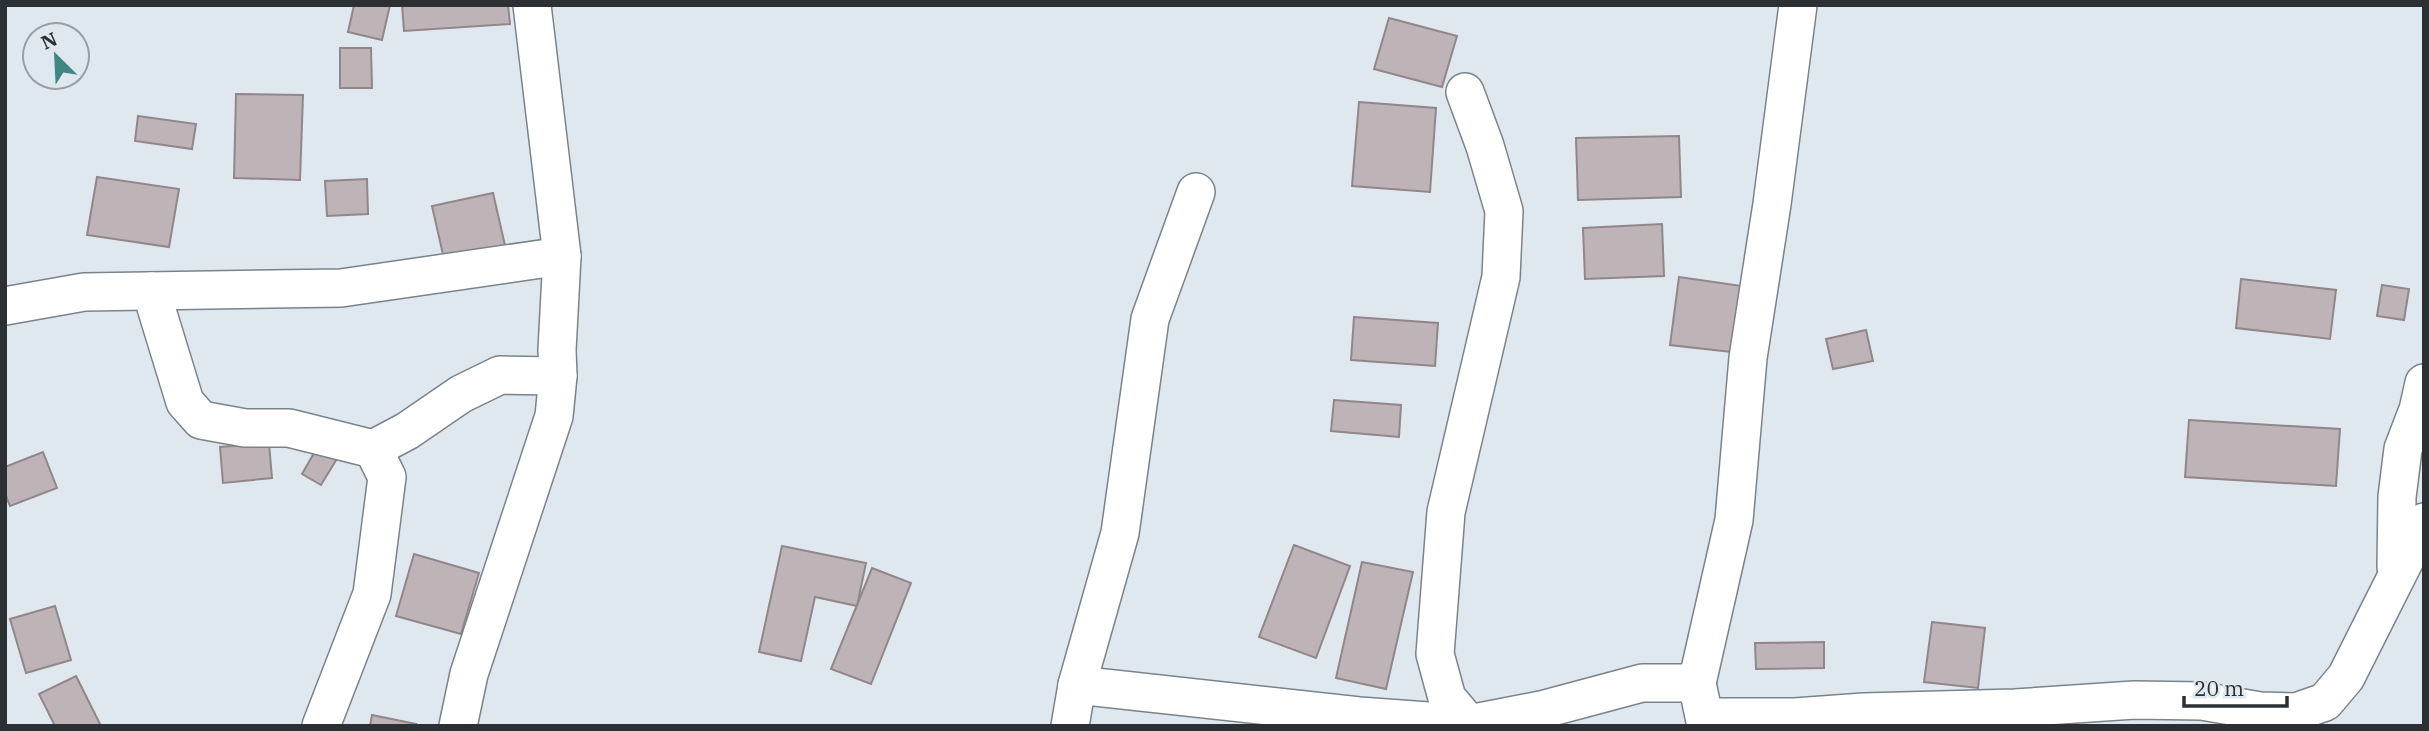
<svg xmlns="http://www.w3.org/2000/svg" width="2429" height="731" font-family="'IBM Plex Serif',serif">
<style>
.building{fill:#beb3b7;stroke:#91868a;stroke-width:2}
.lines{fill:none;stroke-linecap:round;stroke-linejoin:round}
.minor-casing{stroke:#7b838a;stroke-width:40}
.minor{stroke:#fff;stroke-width:37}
</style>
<rect width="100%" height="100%" fill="#dfe8ef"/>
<g class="building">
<polygon points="354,5 390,5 382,40 348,32"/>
<polygon points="402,5 508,5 510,24 404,31"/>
<polygon points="1389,18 1457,36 1442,87 1374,69"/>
<polygon points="340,48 371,48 372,88 340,88"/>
<polygon points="236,94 303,95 300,180 234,178"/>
<polygon points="1359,102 1436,108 1430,192 1352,186"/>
<polygon points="138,116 196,124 192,149 135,141"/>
<polygon points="1679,136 1681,197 1578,200 1576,138"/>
<polygon points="97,177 179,189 169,247 87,235"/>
<polygon points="367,179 368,214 327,216 325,181"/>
<polygon points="493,193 507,254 446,268 432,206"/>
<polygon points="1662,224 1664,276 1585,279 1583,228"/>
<polygon points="1679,277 1749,287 1740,353 1670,345"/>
<polygon points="2241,279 2336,290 2330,339 2236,328"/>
<polygon points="2382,285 2409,289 2404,320 2377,316"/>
<polygon points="1354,317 1438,323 1435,366 1351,360"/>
<polygon points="1866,330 1873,361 1833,369 1826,339"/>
<polygon points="1334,400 1401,405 1399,437 1331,431"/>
<polygon points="2189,420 2340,429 2336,486 2185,477"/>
<polygon points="269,443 272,478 223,483 220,447"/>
<polygon points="318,446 338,457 321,485 302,474"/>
<polygon points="43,452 57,488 10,506 5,494 5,467"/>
<polygon points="1294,545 1350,566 1316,658 1259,637"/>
<polygon points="782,546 866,563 857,606 815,597 801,661 759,652"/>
<polygon points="414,554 479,573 461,634 396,616"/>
<polygon points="1362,562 1413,572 1386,689 1336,678"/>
<polygon points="872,568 911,583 871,684 831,669"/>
<polygon points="55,606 71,660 26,673 10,619"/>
<polygon points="1932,622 1985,628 1978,688 1924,682"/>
<polygon points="1824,642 1824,668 1756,669 1755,643"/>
<polygon points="76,676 101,726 55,726 39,694"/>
<polygon points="372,715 416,724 415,726 370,726"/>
</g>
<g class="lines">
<g class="minor-casing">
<g id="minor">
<polyline points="1465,92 1485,146 1504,211 1501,277 1446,512 1435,654 1447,698 1469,724 1541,710 1642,683 1697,683 1706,726"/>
<polyline points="151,291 185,402 201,420 245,428 289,428 373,449 387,477 372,594 321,726"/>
<polyline points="5,306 84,292 341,288 562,256"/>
<polyline points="373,449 407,431 461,394 500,375 558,376"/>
<polyline points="2396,567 2397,497 2403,449 2418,410 2424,383"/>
<polyline points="1697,683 1734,520 1748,358 1772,204 1798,5"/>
<polyline points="1077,685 1359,716 1469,724"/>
<polyline points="1705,717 1795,717 1864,712 2015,708 2134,700 2202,701 2260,711 2296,712 2325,702 2346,677 2424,522"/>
<polyline points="458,726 469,674 554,416 558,376 557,350 562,256 532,5"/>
<polyline points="1070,726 1077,685 1120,533 1150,319 1196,192"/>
</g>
</g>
<use href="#minor" class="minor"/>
</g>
<rect width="2429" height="731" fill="none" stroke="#2c3033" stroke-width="14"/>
<g transform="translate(56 56) rotate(336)"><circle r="33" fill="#dfe8ef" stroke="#979ea4" stroke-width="2"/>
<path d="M0-5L12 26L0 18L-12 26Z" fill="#408783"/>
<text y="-10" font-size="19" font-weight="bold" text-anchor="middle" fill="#2c3033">N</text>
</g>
<path d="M2184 696v10h103v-10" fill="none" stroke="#2c3033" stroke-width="3.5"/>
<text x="2194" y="696" font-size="21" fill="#2c3033" stroke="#dfe8ef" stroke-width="5" paint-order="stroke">20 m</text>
</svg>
